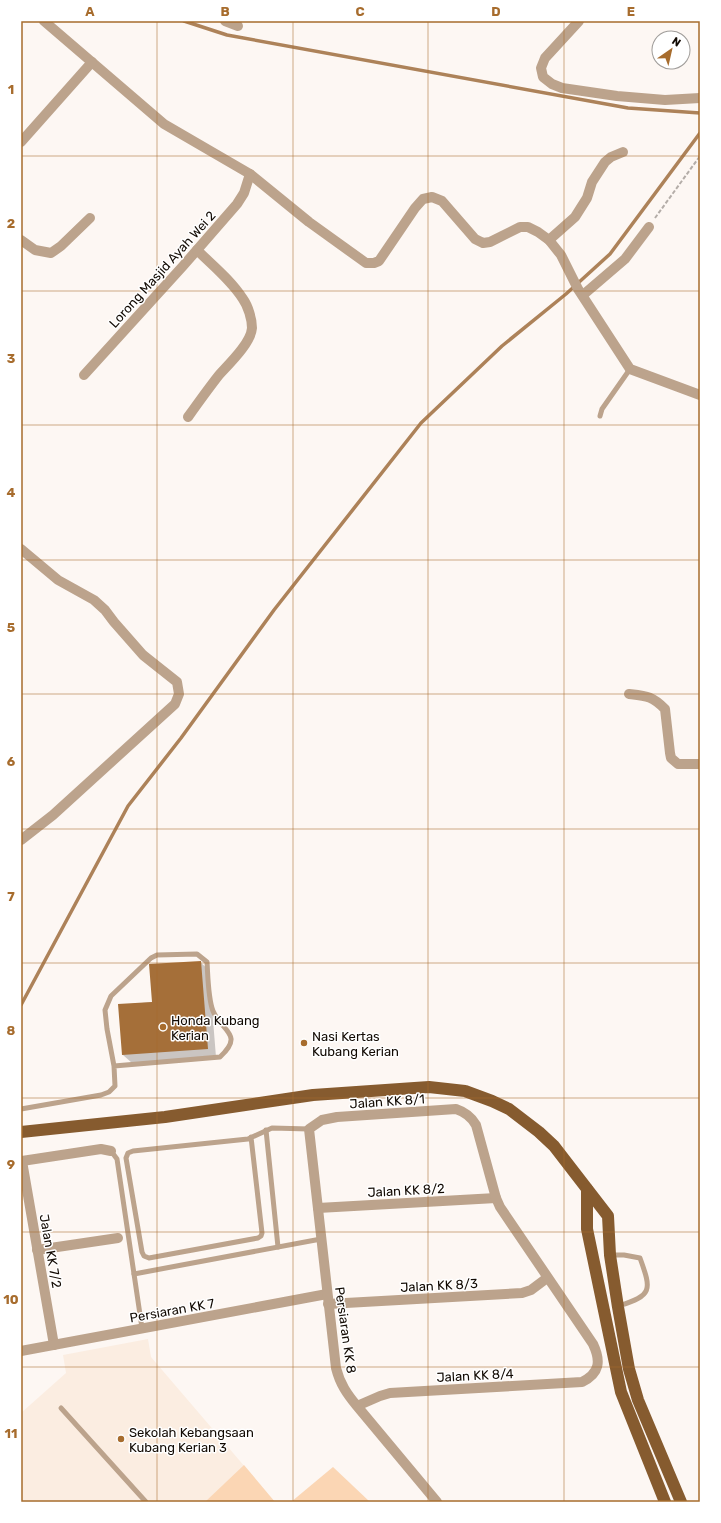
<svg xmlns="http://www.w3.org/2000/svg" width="721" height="1523" font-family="Rubik,sans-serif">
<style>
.built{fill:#fbede1}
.green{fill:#fbd6b4}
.shadow{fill:#0003}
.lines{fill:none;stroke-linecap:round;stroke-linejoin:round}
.stream{stroke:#ad8259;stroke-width:3.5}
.building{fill:#a56f39}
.path{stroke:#b4ada8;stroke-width:2;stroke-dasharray:4 2;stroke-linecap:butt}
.service{stroke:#bca38c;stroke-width:5}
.minor{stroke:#bca38c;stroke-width:10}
.primary{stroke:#865b2f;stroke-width:12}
.grid{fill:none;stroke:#a76c2d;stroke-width:1;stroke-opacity:0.55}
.poi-dot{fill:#a76c2d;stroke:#fff;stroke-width:1.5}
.labels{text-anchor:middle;stroke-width:3;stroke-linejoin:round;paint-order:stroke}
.street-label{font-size:13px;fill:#120a03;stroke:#fff}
.poi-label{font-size:13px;fill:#120a03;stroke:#fff;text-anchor:start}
.neatline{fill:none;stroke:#a76c2d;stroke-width:1.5}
.grid-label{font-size:13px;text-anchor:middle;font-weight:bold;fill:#a76c2d}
</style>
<rect width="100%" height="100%" fill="#fdf7f3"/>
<polygon class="built" points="148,1339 151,1357 275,1502 21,1502 21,1413 66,1373 63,1355"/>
<g class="green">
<polygon points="244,1465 275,1502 205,1502"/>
<polygon points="333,1467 370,1502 291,1502"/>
</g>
<polygon class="shadow" points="200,962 209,970 216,1057 132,1063 123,1055 119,1005 153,1002"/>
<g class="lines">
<g class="stream">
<polyline points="184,21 227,35 628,108 700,113"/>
<polyline points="21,1005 128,806 181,738 274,610 421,423 502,346 566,294 610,254 700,133"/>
</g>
</g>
<polygon class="building" points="201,961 208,1049 122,1055 118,1004 152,1002 149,964"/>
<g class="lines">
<polyline class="path" points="655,218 700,156"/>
<g class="service">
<polyline points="600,416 602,409 630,369"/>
<path d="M21,1109L101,1095L109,1092L115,1086L114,1066L107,1029L105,1010L111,996L151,958L157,955L197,954L207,962C208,977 208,998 213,1011C221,1031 245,1034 220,1057L114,1066"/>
<polyline points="266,1130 278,1247"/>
<polyline points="251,1137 262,1233 261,1236 258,1238 149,1258 144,1256 142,1252 126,1158 128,1153 133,1151 248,1139 272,1128 309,1129"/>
<polyline points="111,1151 117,1159 142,1328"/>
<path d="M610,1255H624L640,1258C652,1291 652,1295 619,1306"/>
<polyline points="134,1274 321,1239"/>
<polyline points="61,1408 146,1502"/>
</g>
<g class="minor">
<polyline points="44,21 164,124 250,174 309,222 366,263 374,263 379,261 415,208 423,199 432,197 442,201 475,239 483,243 490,242 520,227 528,227 538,232 549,240 561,255 578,289 630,369 700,395"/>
<polyline points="225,21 238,26"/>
<polyline points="579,21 545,58 541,68 543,77 552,84 562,88 617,96 665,100 700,98"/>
<polyline points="21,142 92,62"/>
<polyline points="21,240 35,250 51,253 61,246 90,218"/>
<polyline points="549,240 575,217 587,198 592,182 605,162 611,157 623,152"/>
<polyline points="583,295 625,259 649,227"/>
<polyline points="84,375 183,266 237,204 244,193 250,174"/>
<path d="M188,417C198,403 208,389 219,375C229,364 251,343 252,328C252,319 248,306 243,299C231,280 212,265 197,250"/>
<polyline points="21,549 58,580 94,600 105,610 114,622 143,655 177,682 179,694 175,704 53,815 21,840"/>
<path d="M629,694C647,696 652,696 665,709L670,753L671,758L678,764H700"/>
<polyline points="318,1208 496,1198"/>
<polyline points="37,1250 118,1238"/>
<polyline points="328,1304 522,1293 531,1290 547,1278"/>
<polyline points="54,1345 22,1161 101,1149 111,1151"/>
<polyline points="21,1351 327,1294"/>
<path d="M357,1406L380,1396L390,1393L582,1382C600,1373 601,1361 593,1344L500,1207L496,1198L476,1125C471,1116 465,1112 456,1109L337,1117L322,1120L309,1129L336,1368C340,1384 347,1394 357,1406L437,1502"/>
</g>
<g class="primary">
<polyline points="21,1132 165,1117 313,1095 429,1087 465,1091 492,1101 509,1109 539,1132 554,1146 608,1216 610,1255 618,1307 629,1369 638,1400 681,1502"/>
<polyline points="587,1189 587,1229 621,1392 665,1502"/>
</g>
</g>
<path class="grid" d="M157,21V1502M293,21V1502M428,21V1502M564,21V1502M21,156H700M21,291H700M21,425H700M21,560H700M21,694H700M21,829H700M21,963H700M21,1098H700M21,1232H700M21,1367H700"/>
<g class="poi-dot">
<circle cx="163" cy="1027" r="4"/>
<circle cx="304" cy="1043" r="4"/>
<circle cx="121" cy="1439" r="4"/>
</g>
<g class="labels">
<g class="street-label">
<text transform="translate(162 269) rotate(-48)" y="5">Lorong Masjid Ayah Wei 2</text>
<text transform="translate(387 1101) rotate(-4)" y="5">Jalan KK 8/1</text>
<text transform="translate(406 1190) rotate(-3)" y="5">Jalan KK 8/2</text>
<text transform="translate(51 1251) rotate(80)" y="5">Jalan KK 7/2</text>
<text transform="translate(439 1285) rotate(-3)" y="5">Jalan KK 8/3</text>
<text transform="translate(172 1310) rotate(-10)" y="5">Persiaran KK 7</text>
<text transform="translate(346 1330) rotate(82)" y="5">Persiaran KK 8</text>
<text transform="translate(475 1375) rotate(-3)" y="5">Jalan KK 8/4</text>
</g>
<g class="poi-label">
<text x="171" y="1025">Honda Kubang<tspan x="171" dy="15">Kerian</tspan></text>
<text x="312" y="1041">Nasi Kertas<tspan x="312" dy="15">Kubang Kerian</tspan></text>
<text x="129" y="1437">Sekolah Kebangsaan<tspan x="129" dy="15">Kubang Kerian 3</tspan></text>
</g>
</g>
<rect width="721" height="1523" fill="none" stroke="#ffffff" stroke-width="44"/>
<g transform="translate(671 50) rotate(34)"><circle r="19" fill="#ffffff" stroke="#a09d9a"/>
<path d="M0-3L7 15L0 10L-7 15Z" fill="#a76c2d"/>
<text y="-6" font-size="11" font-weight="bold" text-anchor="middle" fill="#120a03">N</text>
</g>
<rect x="22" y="22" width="677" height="1479" class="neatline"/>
<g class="grid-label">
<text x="90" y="16">A</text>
<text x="225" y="16">B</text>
<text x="360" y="16">C</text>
<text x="496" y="16">D</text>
<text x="631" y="16">E</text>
<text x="11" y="94">1</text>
<text x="11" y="228">2</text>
<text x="11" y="363">3</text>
<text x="11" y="497">4</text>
<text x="11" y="632">5</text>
<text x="11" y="766">6</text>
<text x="11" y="901">7</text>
<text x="11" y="1035">8</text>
<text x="11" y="1169">9</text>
<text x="11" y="1304">10</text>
<text x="11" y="1438">11</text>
</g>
</svg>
